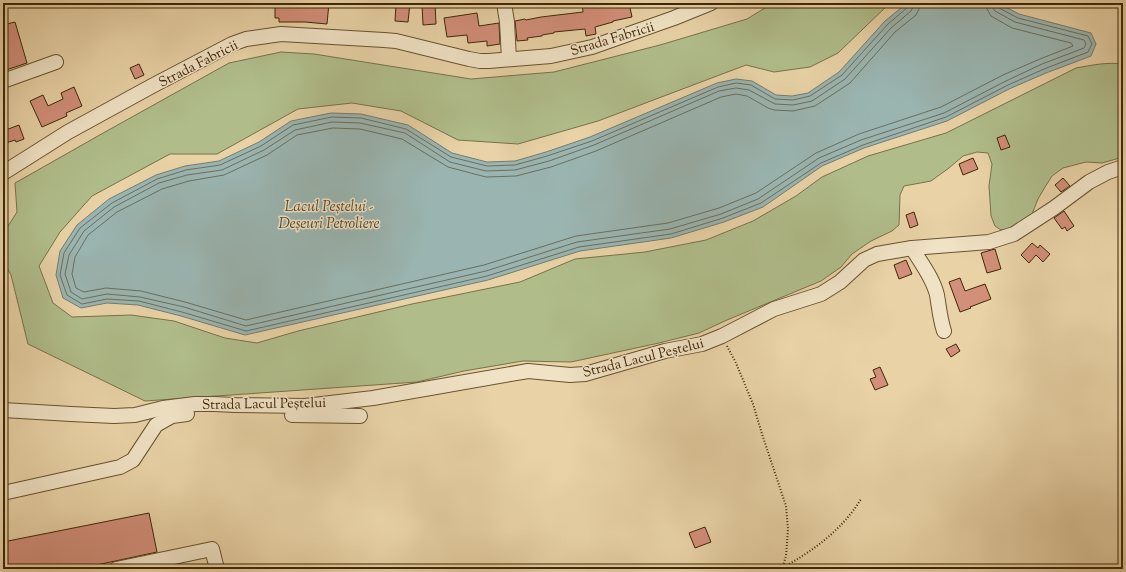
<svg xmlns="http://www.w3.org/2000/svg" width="1126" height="572" font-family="'Sorts Mill Goudy',serif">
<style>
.green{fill:#b0bd8b;stroke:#787248}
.water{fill:#9ab5b1;stroke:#767c6d}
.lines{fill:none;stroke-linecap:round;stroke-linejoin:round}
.shore{stroke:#6c6e5c;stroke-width:1}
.building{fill:#d28f7a;stroke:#3f2706}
.minor-casing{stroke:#69522e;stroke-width:16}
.path{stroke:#3f2706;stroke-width:2;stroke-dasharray:1 2;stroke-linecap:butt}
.minor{stroke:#f0e2c5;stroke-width:14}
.labels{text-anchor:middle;stroke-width:3;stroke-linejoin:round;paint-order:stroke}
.street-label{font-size:14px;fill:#3f2706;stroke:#f0e2c5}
.water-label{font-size:15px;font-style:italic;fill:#564a31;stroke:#f0e2c5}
</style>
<rect width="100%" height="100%" fill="#e8d2a6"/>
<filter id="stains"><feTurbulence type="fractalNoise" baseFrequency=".005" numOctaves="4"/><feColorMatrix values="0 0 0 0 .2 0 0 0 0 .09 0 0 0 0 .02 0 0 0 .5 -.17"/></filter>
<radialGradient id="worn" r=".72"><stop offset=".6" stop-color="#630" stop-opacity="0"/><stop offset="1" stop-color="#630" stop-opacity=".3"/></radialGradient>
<path class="green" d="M773,3H890L838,53L810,67L774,72L746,65L598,121L518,144L458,140L401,111L352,103L298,109L217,154H170L92,196L60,232L39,266L53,303L72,317L131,315L174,321L225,338L257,343L298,331L412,304L520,282L575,259L645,252L706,240L753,221L796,196L822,177L868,156L946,133L1076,68C1093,65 1106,62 1123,64V157L1102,163L1086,162L1063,168L1052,176L1045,187L1038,199L1030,219L1012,231L1001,230L995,226L991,216L989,186L992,164L988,153L977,152L963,156L949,168L931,181L904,186L900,195L899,225L892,231L871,241L852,254L841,267L821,281L727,320L699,333L659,343L571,362L523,361L464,371L417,382L145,401L28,344L11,275L3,260V234L17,212L15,183L105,132L229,63L281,52L314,54L471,79L554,72L660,45L747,19Z"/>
<polygon class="water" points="907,3 998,3 1019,14 1091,33 1096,44 1091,56 1046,73 1009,89 947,121 864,148 822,166 763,207 724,222 671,238 580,251 488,280 245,335 181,316 138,305 107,303 81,308 63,298 56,275 60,251 77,225 109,199 156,175 185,166 219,161 259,142 291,121 331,113 361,114 408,125 452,153 487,162 515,161 546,152 590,137 717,83 736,79 752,81 776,95 792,96 808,93 839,72 885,21"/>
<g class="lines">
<g class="shore">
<polyline points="909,3 908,7 888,24 842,75 810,96 793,100 775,99 751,85 736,83 718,87 592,141 547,156 515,165 487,166 451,157 406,129 361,118 332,117 293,125 261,146 220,165 186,170 157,179 112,203 80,228 64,253 60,275 67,295 82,304 107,299 139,301 182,312 246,331 487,276 579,247 671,234 723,218 761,203 821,163 863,145 946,117 1008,85 1044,69 1088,52 1092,44 1088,36 1018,18 999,8 997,3"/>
<polyline points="914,3 913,7 911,11 891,28 845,79 812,101 793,105 775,104 749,90 736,88 719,91 594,145 549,161 515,170 486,171 450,162 405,133 360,123 332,122 295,130 264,150 222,170 187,175 159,183 114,207 84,231 69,255 65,274 71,292 82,299 107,294 140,297 184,307 246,326 486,271 577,242 670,229 721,214 758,199 819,158 861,140 944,113 1006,81 1042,64 1084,48 1086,44 1084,40 1015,22 995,11 992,7 992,3"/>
<polyline points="920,3 919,9 916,15 895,32 850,83 815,106 793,111 774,110 768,108 747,96 736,94 721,97 596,151 551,167 516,176 486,177 448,167 402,139 360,129 333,128 297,135 267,155 224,175 189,181 162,189 117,212 88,235 75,257 72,274 76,288 84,292 106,288 141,291 185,302 246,320 484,265 576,236 668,223 719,208 756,193 816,153 859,134 941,107 1003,75 1040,59 1073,46 1071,43 1012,28 991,16 987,9 986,3"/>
</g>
</g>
<g class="building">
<polygon points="275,3 329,3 327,24 305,22 279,22 279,18 275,18"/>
<polygon points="396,3 410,3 408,22 395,21"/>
<polygon points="435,3 436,24 423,25 422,4"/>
<polygon points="582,3 592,3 592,6 606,3 629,3 632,17 613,21 613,22 595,27 596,34 586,36 585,29 554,32 554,33 542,35 542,36 527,38 528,40 517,41 515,21 525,19 526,20 541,17 583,12"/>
<polygon points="477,13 479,26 499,23 500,44 487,46 487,41 468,43 467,35 447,37 444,18"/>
<polygon points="15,22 27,63 3,71 3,25"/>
<polygon points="139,64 144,75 135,79 130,68"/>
<polygon points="74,87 82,106 66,113 67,116 42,127 30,101 43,95 48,106 63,99 61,93"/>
<polygon points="19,125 24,139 16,142 15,140 3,144 3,131"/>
<polygon points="1005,135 1010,147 1001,150 997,138"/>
<polygon points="973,158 978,169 963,175 959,164"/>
<polygon points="1063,178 1070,186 1061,192 1055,185"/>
<polygon points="1064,211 1074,226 1067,231 1065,227 1062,229 1054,218"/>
<polygon points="914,212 918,225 910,228 906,215"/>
<polygon points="1032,243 1038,248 1040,245 1050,254 1043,262 1036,255 1029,263 1021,255"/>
<polygon points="995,249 1001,269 987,273 981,253"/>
<polygon points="906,260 912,274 899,279 894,265"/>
<polygon points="960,278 965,291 985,284 991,299 970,307 971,308 960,312 949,282"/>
<polygon points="956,344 960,351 951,357 946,349"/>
<polygon points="880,367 888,385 875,390 870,379 876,377 873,370"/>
<polygon points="149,513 157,552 78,569 3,569 3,542"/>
<polygon points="705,527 711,542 695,548 689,533"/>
</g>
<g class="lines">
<g class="minor-casing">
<g id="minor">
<polyline points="504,3 507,22 509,59"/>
<polyline points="3,81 56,62"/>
<polyline points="3,173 68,132 152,86 232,44 246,39 281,34 384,40 396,41 469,59 480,61 489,61 551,56 592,47 674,18 711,3"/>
<path d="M912,248C921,263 933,278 937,295C939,307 940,319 944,331"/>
<polyline points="3,410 71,414 114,416 135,415 163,408 195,404 214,404 235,405 305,406 373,398 528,371 570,375 585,374 665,351 702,344 722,336 774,309 821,294 840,282 864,260 877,254 912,248 989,242 1014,234 1054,208 1089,182 1108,172 1123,167"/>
<polyline points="292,415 360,416"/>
<polyline points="3,493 120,467 133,460 156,425 172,416 187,414"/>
<polyline points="116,569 212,549 217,569"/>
</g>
</g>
<g class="path">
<polyline points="727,346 736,363 753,404 762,434 786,506 788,529 786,556 782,569"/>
<path d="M784,567C814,550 842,530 861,499"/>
</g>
<use href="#minor" class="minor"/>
</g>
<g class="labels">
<g class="street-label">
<text transform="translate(612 38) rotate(-17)" y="5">Strada Fabricii</text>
<text transform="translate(198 63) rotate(-27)" y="5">Strada Fabricii</text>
<text transform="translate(643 357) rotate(-14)" y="5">Strada Lacul Peștelui</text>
<text transform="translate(264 403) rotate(-1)" y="5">Strada Lacul Peștelui</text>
</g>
<g class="water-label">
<text x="329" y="211">Lacul Peștelui -<tspan x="329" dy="17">Deșeuri Petroliere</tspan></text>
</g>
</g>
<rect width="1126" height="572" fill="none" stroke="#e8d2a6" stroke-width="16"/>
<rect x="4" y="4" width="1118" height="564" fill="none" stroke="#3f2706" stroke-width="2"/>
<rect x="8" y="8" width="1110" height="556" fill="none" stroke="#3f2706"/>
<rect width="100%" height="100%" filter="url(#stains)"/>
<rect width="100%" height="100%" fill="url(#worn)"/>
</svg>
